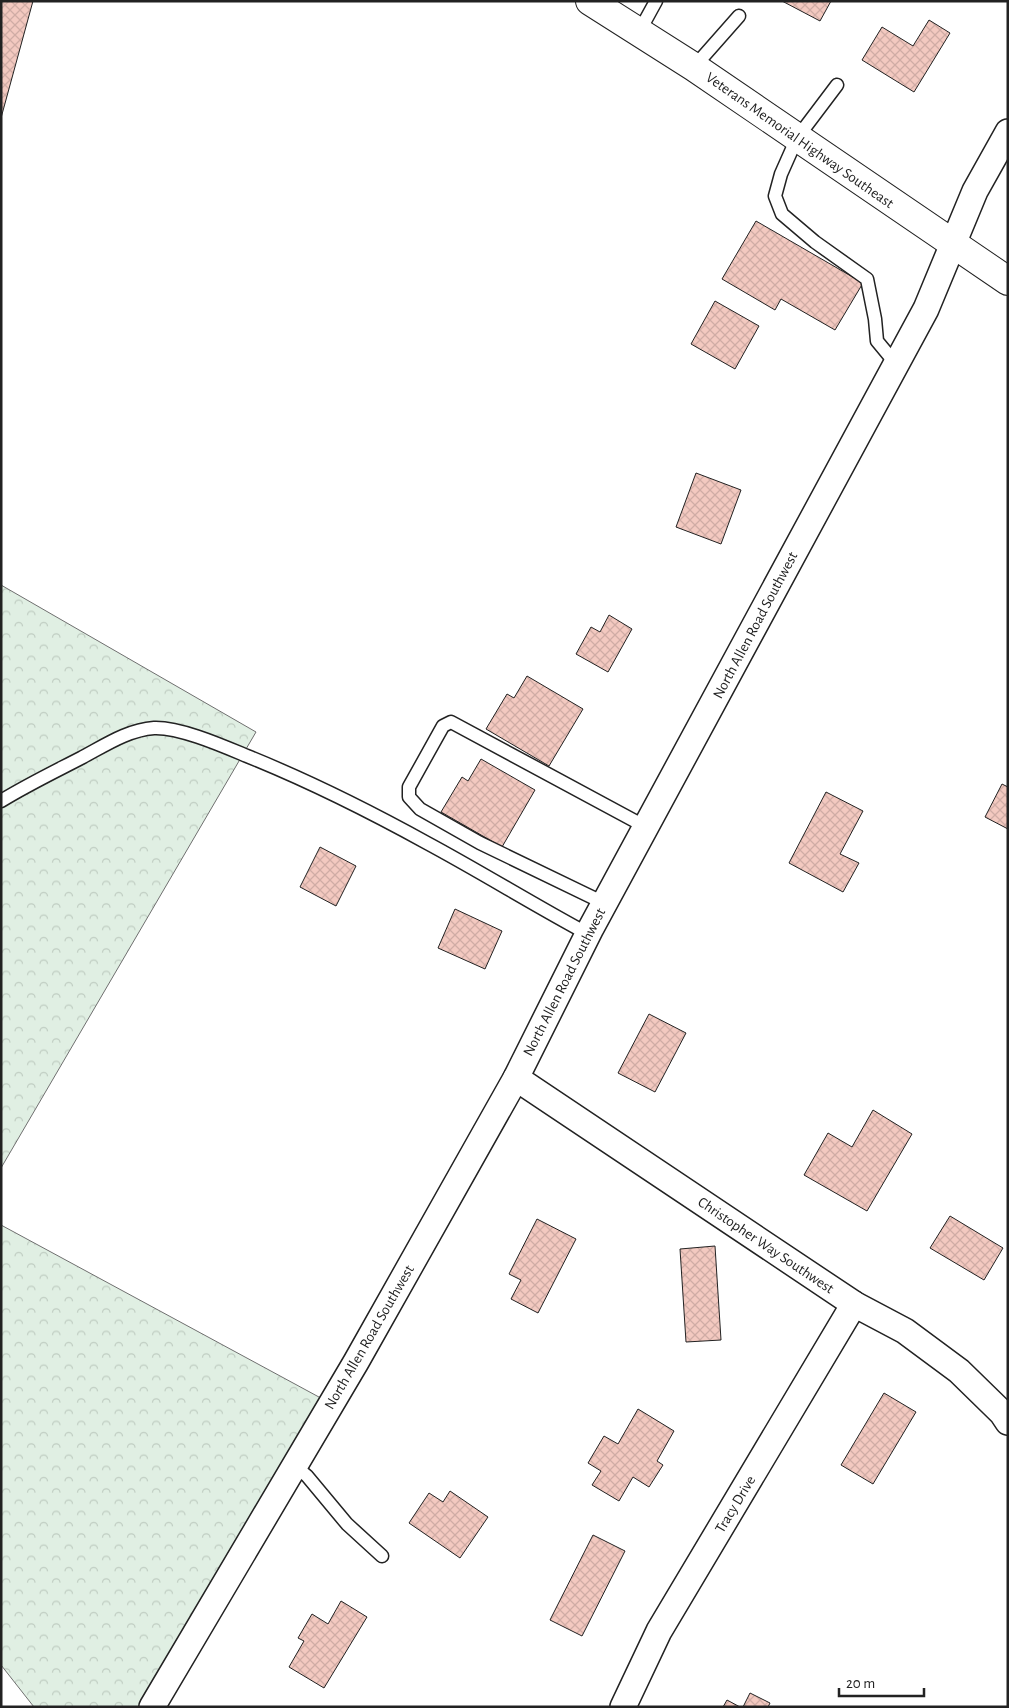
<svg xmlns="http://www.w3.org/2000/svg" width="1009" height="1708" font-family="'Alegreya Sans',sans-serif">
<style>
.forest{fill:url(#forest-crowns);stroke:#6f6f6f}
.building{fill:url(#building-cross-hatch);stroke:#222}
.lines{fill:none;stroke-linecap:round;stroke-linejoin:round}
.lane-casing{stroke:#222;stroke-width:15}
.street-casing{stroke:#222;stroke-width:28}
.primary-casing{stroke:#222;stroke-width:30}
.lane{stroke:#fff;stroke-width:12}
.street{stroke:#fff;stroke-width:25}
.primary{stroke:#fff;stroke-width:28}
.labels{text-anchor:middle;stroke-width:4;stroke-linejoin:round;paint-order:stroke}
.street-label{font-size:15px;fill:#222;stroke:#fff}
</style>
<defs>
<pattern id="forest-crowns" width="20" height="18" patternUnits="userSpaceOnUse" patternTransform="scale(1.25)"><rect width="20" height="18" fill="#e0efe3"/><path d="M2 6a3 3 0 1 1 6 0M12 15a3 3 0 1 1 6 0" fill="none" stroke="#c0cdc2"/></pattern>
<pattern id="building-cross-hatch" width="8" height="8" patternUnits="userSpaceOnUse" patternTransform="scale(1.25)"><rect width="8" height="8" fill="#f3c9c0"/><path d="M0 0l8 8M0 8l8-8" fill="none" stroke="#d0aca5"/></pattern>
</defs>
<rect width="100%" height="100%" fill="#fff"/>
<g class="forest">
<polygon points="1,585 256,732 1,1168"/>
<polygon points="1,1225 330,1403 161,1707 34,1707 1,1665"/>
</g>
<g class="building">
<polygon points="1,1 33,1 1,118"/>
<polygon points="782,1 831,1 820,21"/>
<polygon points="929,20 950,33 914,92 862,60 882,27 913,46"/>
<polygon points="756,221 863,283 835,330 781,299 775,310 722,279"/>
<polygon points="715,301 759,326 735,369 691,344"/>
<polygon points="696,473 741,490 721,544 676,527"/>
<polygon points="609,615 632,629 608,672 576,654 591,627 600,632"/>
<polygon points="527,676 583,709 549,766 486,729 507,694 514,698"/>
<polygon points="481,759 535,790 502,847 441,812 462,777 468,781"/>
<polygon points="1002,784 1008,787 1008,829 985,817"/>
<polygon points="826,792 863,811 840,854 859,863 843,892 789,863"/>
<polygon points="320,847 356,866 336,906 300,887"/>
<polygon points="455,909 502,931 485,969 438,948"/>
<polygon points="649,1014 686,1033 655,1092 618,1073"/>
<polygon points="873,1110 912,1134 867,1211 804,1175 828,1133 852,1147"/>
<polygon points="950,1216 1003,1248 984,1280 930,1248"/>
<polygon points="537,1219 576,1239 538,1313 511,1299 521,1280 509,1274"/>
<polygon points="715,1246 721,1340 686,1342 680,1249"/>
<polygon points="884,1393 916,1412 873,1484 841,1465"/>
<polygon points="638,1409 674,1431 657,1461 663,1465 649,1487 633,1477 619,1501 592,1485 601,1471 588,1463 604,1436 618,1444"/>
<polygon points="450,1491 488,1517 460,1558 409,1523 429,1493 443,1502"/>
<polygon points="593,1535 625,1551 582,1636 550,1620"/>
<polygon points="341,1601 367,1617 324,1688 289,1667 304,1641 298,1638 312,1614 328,1624"/>
<polygon points="750,1693 770,1703 768,1707 743,1707"/>
<polygon points="727,1700 740,1707 723,1707"/>
</g>
<g class="lines">
<g class="lane-casing">
<g id="lane">
<polyline points="639,32 656,1"/>
<polyline points="694,67 739,16"/>
<polyline points="837,85 797,138 781,174 775,196 782,214 815,242 867,279 875,319 877,341 896,364"/>
<path d="M1,801C27,785 54,772 81,758C104,746 127,730 154,728C180,727 223,746 247,756C309,781 369,811 427,843C481,872 534,905 588,934"/>
<polyline points="604,903 480,843 420,809 409,797 409,787 443,726 451,722 646,827"/>
<polyline points="295,1466 307,1476 347,1524 382,1556"/>
</g>
</g>
<g class="street-casing">
<g id="street">
<polyline points="516,1078 854,1304 905,1331 959,1371 1002,1413 1008,1422"/>
<polyline points="152,1707 356,1362 516,1078 591,928 926,309 975,191 1008,132"/>
<polyline points="623,1707 659,1631 854,1304"/>
</g>
</g>
<g class="primary-casing">
<polyline id="primary" points="590,1 694,67 1008,281"/>
</g>
<use href="#lane" class="lane"/>
<use href="#street" class="street"/>
<use href="#primary" class="primary"/>
</g>
<g class="labels">
<g class="street-label">
<text transform="translate(800 140) rotate(35)" y="5">Veterans Memorial Highway Southeast</text>
<text transform="translate(755 625) rotate(-62)" y="5">North Allen Road Southwest</text>
<text transform="translate(564 982) rotate(-63)" y="5">North Allen Road Southwest</text>
<text transform="translate(766 1245) rotate(34)" y="5">Christopher Way Southwest</text>
<text transform="translate(369 1337) rotate(-60)" y="5">North Allen Road Southwest</text>
<text transform="translate(735 1504) rotate(-59)" y="5">Tracy Drive</text>
</g>
</g>
<rect width="1009" height="1708" fill="none" stroke="#222222" stroke-width="5"/>
<path d="M839 1688v8h85v-8" fill="none" stroke="#222222" stroke-width="2.5"/>
<text x="846" y="1688" font-size="15" fill="#222222" stroke="#ffffff" stroke-width="4" paint-order="stroke">20 m</text>
</svg>
